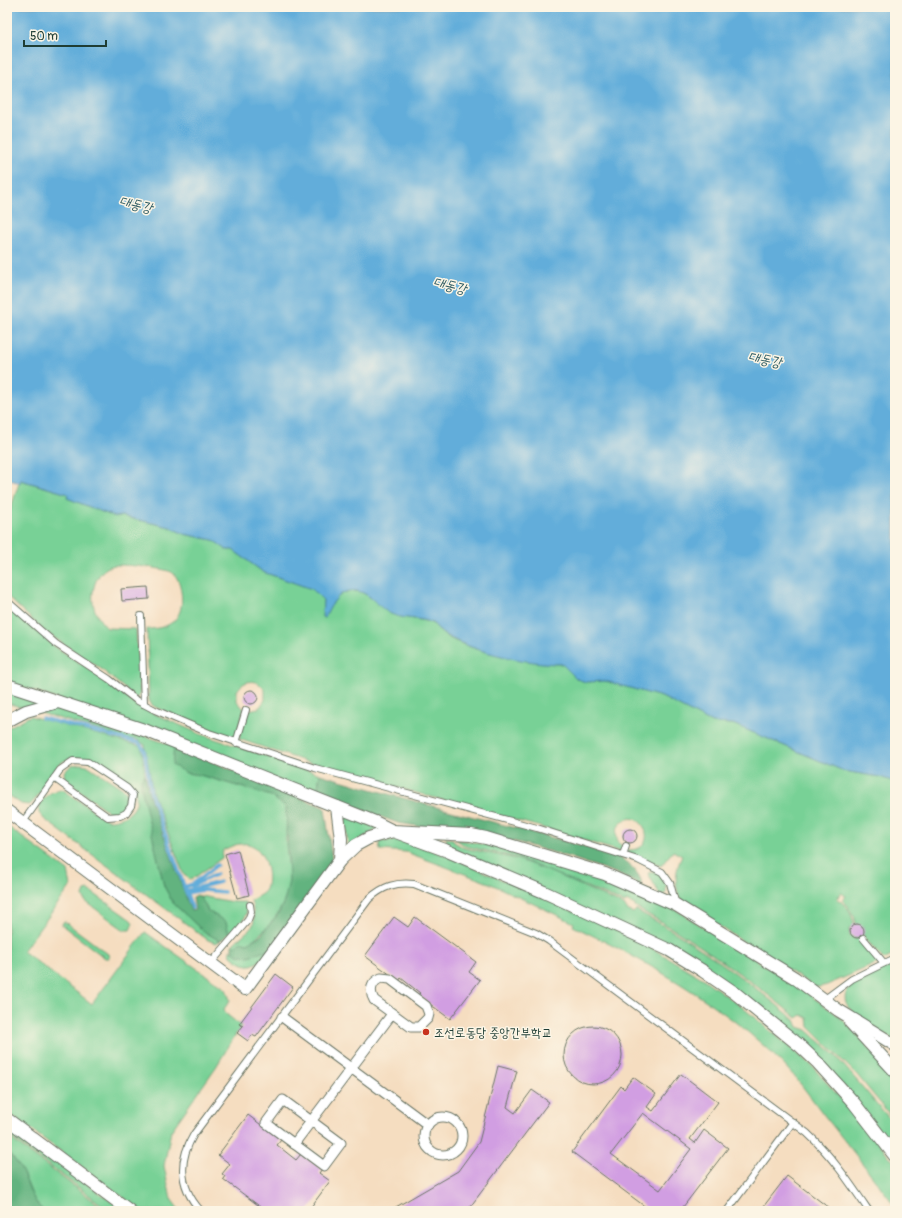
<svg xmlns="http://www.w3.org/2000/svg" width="902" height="1218" font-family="Pangolin,'Poor Story',sans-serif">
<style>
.green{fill:#78d196;stroke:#4c8765}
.forest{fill:#62b37f;stroke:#40785a}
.water{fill:#62adda;stroke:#407587}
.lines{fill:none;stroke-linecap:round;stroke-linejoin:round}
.stream{stroke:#62adda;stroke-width:3.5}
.building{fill:#d19ee2;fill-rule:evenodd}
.service-casing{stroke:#6a7565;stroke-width:8}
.pedestrian-casing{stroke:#6a7565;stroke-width:11}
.minor-casing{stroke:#6a7565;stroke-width:14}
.service{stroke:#fff;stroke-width:6}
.pedestrian{stroke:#fff;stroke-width:9}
.minor{stroke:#fff;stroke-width:12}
.poi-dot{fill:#c8321e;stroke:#fcf5e5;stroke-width:1.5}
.labels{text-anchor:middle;stroke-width:3;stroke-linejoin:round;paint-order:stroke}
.poi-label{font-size:13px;fill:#1f3d34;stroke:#fcf5e5;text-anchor:start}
.water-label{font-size:14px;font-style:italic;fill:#335f66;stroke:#fcf5e5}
</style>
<rect width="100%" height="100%" fill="#fcf5e5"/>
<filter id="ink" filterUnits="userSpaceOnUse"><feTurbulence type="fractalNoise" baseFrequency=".025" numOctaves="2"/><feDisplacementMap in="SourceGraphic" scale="8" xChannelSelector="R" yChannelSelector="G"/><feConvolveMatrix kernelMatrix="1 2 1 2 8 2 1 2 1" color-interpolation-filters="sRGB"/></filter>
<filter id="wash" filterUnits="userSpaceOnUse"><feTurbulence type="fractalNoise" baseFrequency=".012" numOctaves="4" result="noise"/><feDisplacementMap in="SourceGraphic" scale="16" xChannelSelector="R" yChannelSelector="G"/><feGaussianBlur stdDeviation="0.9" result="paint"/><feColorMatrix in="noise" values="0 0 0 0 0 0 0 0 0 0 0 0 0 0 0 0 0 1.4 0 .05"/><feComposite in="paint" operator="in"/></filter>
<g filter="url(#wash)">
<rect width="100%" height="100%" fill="#f5ddc0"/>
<g class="green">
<path d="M20,480L68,494L67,498L115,517L121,516L170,527L184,534L213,540L227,550H233L263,572L312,589L323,600V617L325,618C331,604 338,591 354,591C371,591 378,609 392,614C405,619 418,618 431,623C437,625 439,632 444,635C468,651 533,664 562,664L577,679L586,682L605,681L662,697L712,723L733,724L844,771L880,777L895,782V954L884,960L863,936V927L856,924L854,916L843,900L846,896L840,893L837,899C846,904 852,914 854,924L849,929L850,936L856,939L861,938L880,962L827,985L819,987L813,986L683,903C673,887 675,871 682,856L673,851L661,866L627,853L628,850C662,851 642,804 621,823C613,831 616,842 624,848L622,852L537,826L316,765L239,739L248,710L259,708L265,700V690C257,678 244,679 237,691V701L244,709L236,738L210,730L155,707L151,704L149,700L147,629C172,629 185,617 181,591C180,584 178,578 173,573C168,568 116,563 111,566C102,569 96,578 94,587C90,603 95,616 107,628L136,629L140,691V695L136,698L100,668L44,631L7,596V520Z"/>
<polygon points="7,606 54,646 106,680 137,706 200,734 320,774 317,794 7,681"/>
<path d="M7,689L174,746L186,773L200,775L271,796L286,807C287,818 286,829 286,840C286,854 290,867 289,881C286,908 270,928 248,943L242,942L235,946L233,944C254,924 258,930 251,900C256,897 264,894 266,889C272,872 262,840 241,844C235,844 228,848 223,850L222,858L191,880L184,875L153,794L145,745L136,739H129L7,703Z"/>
<path d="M30,716L140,746L142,750L145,774L141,779L164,886L173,903L202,930L220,941L216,943L208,940L44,819L39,813C37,801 51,790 62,789L107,820C121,821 142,811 135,793C131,785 99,765 90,761C83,757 74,756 66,760C52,766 42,794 30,805L21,804L7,794V728Z"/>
<polygon points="81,764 87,765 125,790 129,799 125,809 114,813 109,812 65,780 64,772 72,765"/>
<polygon points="349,816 377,828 376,830 348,846 345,819"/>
<polygon points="7,826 68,871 71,886 23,951 92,1004 145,932 226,989 230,1000 224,1009 225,1013 241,1026 216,1067 171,1131 164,1166 171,1199 180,1211 142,1211 7,1112"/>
<path d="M445,838L453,839L454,842L464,848L517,859L544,869L624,905L627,910L633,913L636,910C693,941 745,978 795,1020L798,1027L807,1030L835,1055L895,1125V1150L847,1089L711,974L444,844L447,840Z"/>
<path d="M456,839L502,848L603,878L673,908L794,984L835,1013L848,1025L895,1076V1121L858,1076L809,1027L808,1018L802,1015L797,1018C746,976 693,939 635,907V905L626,901L625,903L518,858L465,846Z"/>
<path d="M395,840L409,843L448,856L638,940L702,978L742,1007L811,1065L865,1126L894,1162L895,1206C872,1175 848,1145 824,1115C811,1098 798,1079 782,1063C723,1004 648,962 573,926L574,923L489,883L406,852L380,850L379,842Z"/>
<polygon points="652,872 658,872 666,880 666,893 663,895 660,895 648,873"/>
<polygon points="89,890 131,920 133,923 130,930 124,930 85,901 83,896 85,891"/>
<polygon points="200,896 233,902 245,902 247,913 243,921 229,934 226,922 208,911"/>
<polygon points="64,921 108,954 109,958 105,958 63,926 62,924"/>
<path d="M230,949L238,955L248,956L271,950C256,965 250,972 231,956Z"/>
<path d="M895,963V1041C881,1032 838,1011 846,993C848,988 851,983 855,981C868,974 882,969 895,963Z"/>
<polygon points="7,1125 124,1211 110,1211 7,1134"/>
<path d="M7,1136L107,1211H44C26,1197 29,1170 7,1153Z"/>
</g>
<g class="forest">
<polygon points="174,746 323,807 325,809 332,859 331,866 271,950 248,956 238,955 232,949 232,945 233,944 235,946 242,942 248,943 261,935 279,913 285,899 289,880 286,807 271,796 200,775 186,773 172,765"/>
<polygon points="145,774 149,795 191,911 195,910 193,898 196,895 200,896 208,911 226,922 229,934 220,941 202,930 173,903 164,886 141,787 141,779"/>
<path d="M320,774C417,804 517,827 615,855C626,861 639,871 642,883L640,885L616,873L569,857L517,842L398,823L317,794Z"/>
<path d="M7,1153C29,1169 26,1197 44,1211H7Z"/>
</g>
<path class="water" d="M7,7H895V782L880,777L844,771L733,724L712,723L662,697L605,681L586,682L577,679L562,664C528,664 476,653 445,635C440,633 437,626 432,623C419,617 404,620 391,614C378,608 372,594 357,591C339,588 331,605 325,618L322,617L323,600L312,589L263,572L233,550H227L213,540L184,534L170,527L121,516L115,517L67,498L68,494L21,480L20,483L7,479Z"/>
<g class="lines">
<g class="stream">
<polyline points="42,718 139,743 144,749 151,794 192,908"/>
<polyline points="192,886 217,874"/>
<polyline points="184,887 193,884 217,865"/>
<polyline points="185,891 220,882"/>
<polyline points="186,893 203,890 224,892"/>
</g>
</g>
<g id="blocks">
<g class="building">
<polygon points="148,587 149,599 122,601 121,589"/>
<circle cx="251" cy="697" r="7"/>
<circle cx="630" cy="836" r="7"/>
<polygon points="238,850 249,895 237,898 225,854"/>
<polygon points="394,917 408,927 415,917 476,962 469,972 480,980 450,1019 418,995 420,993 401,978 399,981 365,956"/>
<circle cx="857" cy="931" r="7"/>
<polygon points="276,974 293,987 256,1037 252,1035 248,1041 237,1033 243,1026 239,1024"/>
<circle cx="593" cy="1055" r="29"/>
<polygon points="498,1066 517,1071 507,1107 515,1113 532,1090 549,1102 467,1211 437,1211 433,1208 427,1211 389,1211 458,1171 479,1142"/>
<path d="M681,1074L718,1102L690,1139L695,1143L704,1130L728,1148L683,1207L685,1208L683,1211H651L572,1152L621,1086L624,1089L633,1077L656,1094L647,1107L653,1111ZM643,1113L691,1149L660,1190L611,1154Z"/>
<polygon points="248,1115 281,1140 277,1145 296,1160 301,1154 322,1169 319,1173 330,1181 308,1211 294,1211 291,1209 289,1211 266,1211 223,1179 225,1176 222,1174 230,1164 218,1155"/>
<polygon points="787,1176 833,1211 760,1211"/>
</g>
</g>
</g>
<g filter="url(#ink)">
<use href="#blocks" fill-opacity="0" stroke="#6a7565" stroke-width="1"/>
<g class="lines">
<g class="service-casing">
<g id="service">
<polyline points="7,601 56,644 109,679 136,700 155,710 209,733 315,768 537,828 638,860 662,872 670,883 676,905"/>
<polyline points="141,616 144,704"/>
<polyline points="236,743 246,710"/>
<polyline points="23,822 60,770 73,761 88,762 127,788 133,795 131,806 126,813 120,816 108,817 54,778"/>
<polyline points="623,855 626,846"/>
<polyline points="863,938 884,963"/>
<polyline points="211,963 248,920 251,912 250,905"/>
<polyline points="825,999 852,979 895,958"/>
<path d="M201,1211C179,1187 178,1161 194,1134L369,899C383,886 396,882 414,884L536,933L549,941L807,1133C832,1156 850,1183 869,1211"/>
<polyline points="727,1211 793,1122"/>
</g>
</g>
<g class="pedestrian-casing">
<g id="pedestrian">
<path d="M381,978L390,979L426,1006L429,1014L428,1018L419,1027H411L374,1000C369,991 371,982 381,978Z"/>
<polyline points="282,1017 428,1125"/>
<polygon points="283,1100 341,1143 324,1166 266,1123"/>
<circle cx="443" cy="1136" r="19"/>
<polyline points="294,1144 392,1014"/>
</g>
</g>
<g class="minor-casing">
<g id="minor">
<polyline points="7,685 147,731 375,822 393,831 471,835 486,838 605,874 676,905 795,978 838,1010 895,1045"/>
<polyline points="7,721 26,711 58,702"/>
<polyline points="337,807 341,839 340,860"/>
<polyline points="7,811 245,989 340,860 356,845 369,838 393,831 445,850 544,892 669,950 703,971 735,993 799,1045 818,1063 854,1103 895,1156"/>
<polyline points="850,1022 895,1071"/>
<polyline points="7,1119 130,1211"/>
</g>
</g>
<use href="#service" class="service"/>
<use href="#pedestrian" class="pedestrian"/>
<use href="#minor" class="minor"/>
</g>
</g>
<circle class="poi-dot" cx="426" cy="1032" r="4"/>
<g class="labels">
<g class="poi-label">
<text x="434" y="1037">조선로동당 중앙간부학교</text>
</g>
<g class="water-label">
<text transform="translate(136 204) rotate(14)" y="5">대동강</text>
<text transform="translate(450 285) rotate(14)" y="5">대동강</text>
<text transform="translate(765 359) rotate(12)" y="5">대동강</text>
</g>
</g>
<rect width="902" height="1218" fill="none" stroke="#fcf5e5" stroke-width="24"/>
<path d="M24 40v6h82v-6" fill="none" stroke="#1f3d34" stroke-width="2"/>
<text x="30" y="40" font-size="12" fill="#1f3d34" stroke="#fcf5e5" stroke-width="3" paint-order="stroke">50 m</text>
</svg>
